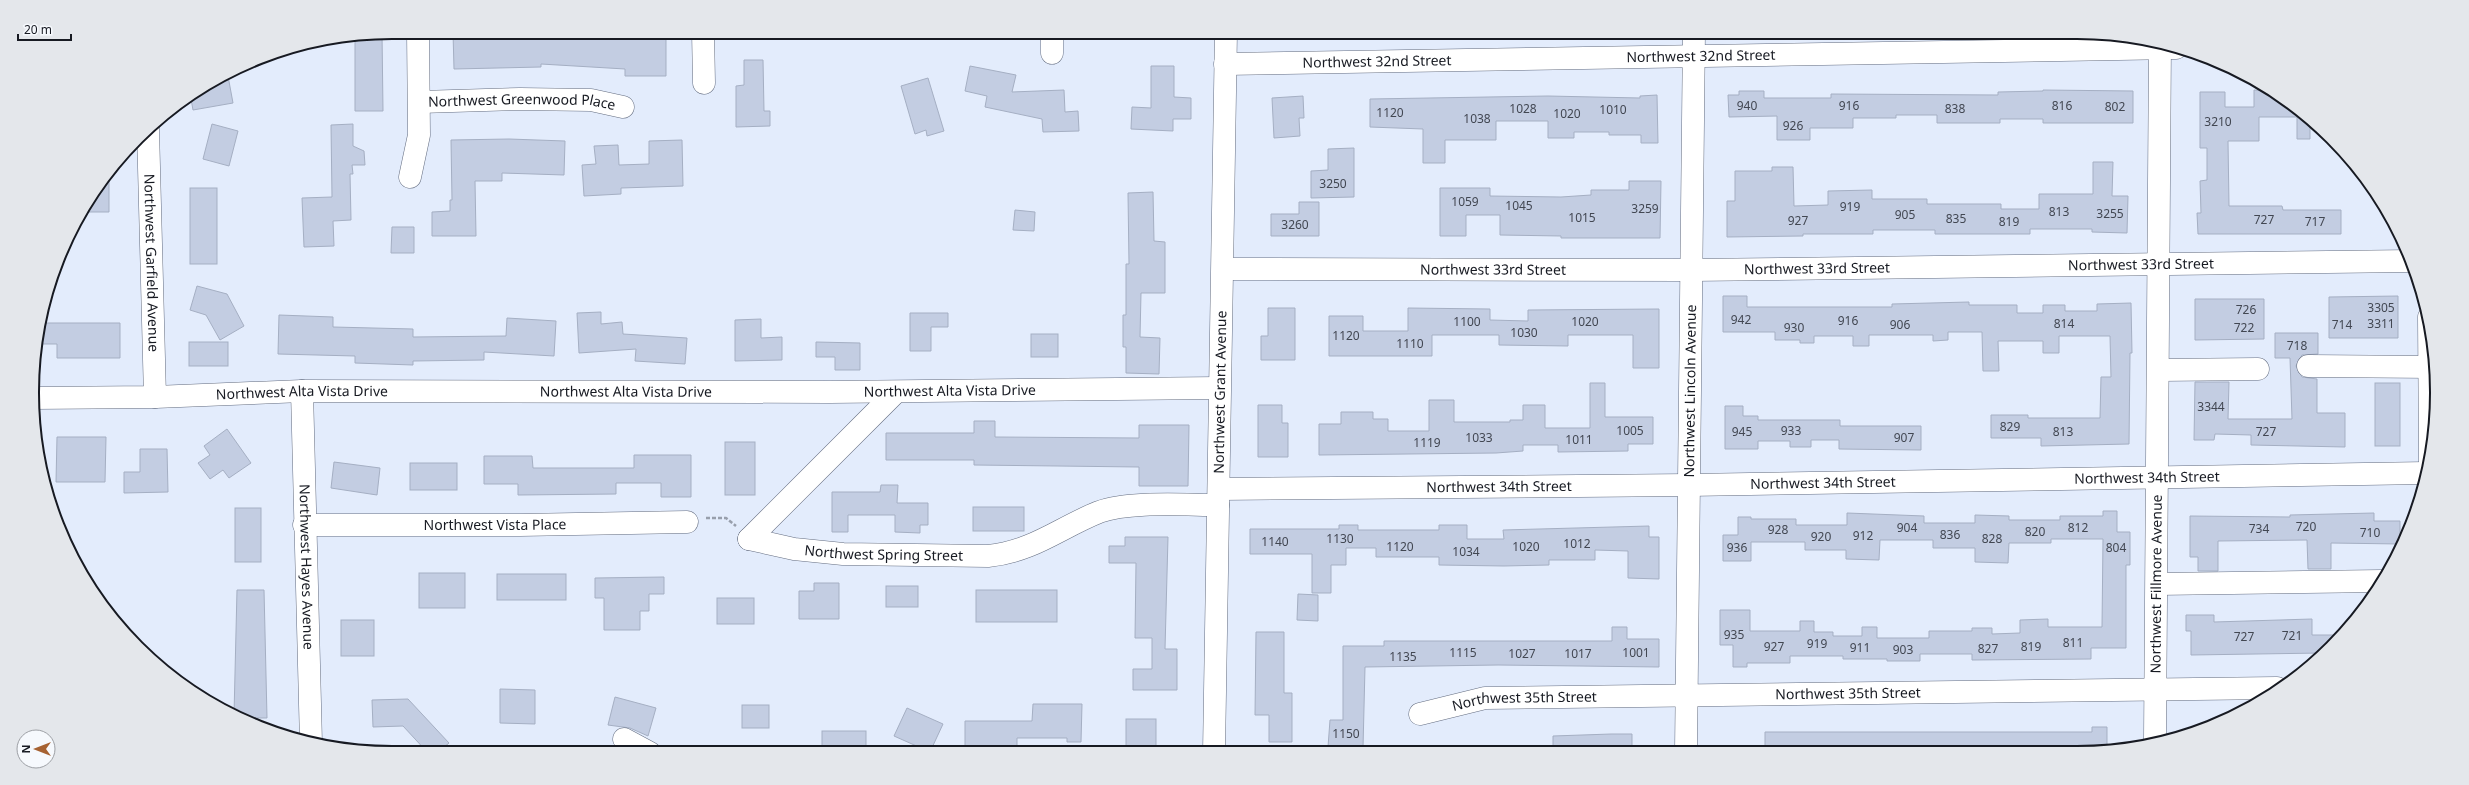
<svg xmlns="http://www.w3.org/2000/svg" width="2469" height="785" font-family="'Noto Sans',sans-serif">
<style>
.building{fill:#c3cde2;stroke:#a5afc3}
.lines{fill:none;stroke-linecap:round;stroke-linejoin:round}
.minor-casing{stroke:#646d80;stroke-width:23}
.path{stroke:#989fac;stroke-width:2.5;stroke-dasharray:4 2;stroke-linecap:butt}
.minor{stroke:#fff;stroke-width:22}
.labels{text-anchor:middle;stroke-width:3;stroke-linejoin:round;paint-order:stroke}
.number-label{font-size:12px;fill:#424752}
.street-label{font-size:14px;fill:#171a22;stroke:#f6f9fd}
.rim{fill:none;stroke:#171a22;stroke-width:2}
</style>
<rect width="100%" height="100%" fill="#e3ecfc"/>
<g class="building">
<polygon points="453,32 489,32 489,35 554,32 666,34 666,76 625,76 625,69 541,64 541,67 454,69"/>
<polygon points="382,33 383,111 355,111 355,36"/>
<polygon points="744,60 763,60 764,111 770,111 770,126 736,127 736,86 744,85"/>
<polygon points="970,66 1016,75 1012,92 1064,90 1065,112 1078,111 1079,131 1043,132 1042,119 985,107 987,96 965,91"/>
<polygon points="1151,66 1174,66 1174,97 1191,98 1191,119 1173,119 1173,131 1131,129 1132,107 1151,108"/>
<polygon points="228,76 233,103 193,110 191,99"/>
<polygon points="928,78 944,131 927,136 926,130 915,134 901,86"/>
<polygon points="2043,90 2133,91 2133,123 2043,123 2043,119 2000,119 2000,123 1937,123 1937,115 1896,115 1896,118 1853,118 1853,128 1810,128 1810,140 1777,140 1777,116 1729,117 1728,95 1739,95 1739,91 1764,91 1764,98 1831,98 1831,94 1998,95 1998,92 2043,91"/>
<polygon points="2254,90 2274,91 2310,120 2310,139 2297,139 2297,117 2259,117 2259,141 2228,141 2229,206 2282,206 2283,210 2341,210 2341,234 2198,234 2197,213 2201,213 2200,181 2207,180 2207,148 2200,148 2200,92 2225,92 2225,107 2254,107"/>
<polygon points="1657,95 1658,143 1641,143 1641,135 1609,135 1609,132 1574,132 1574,138 1548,138 1548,121 1496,121 1496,140 1445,140 1445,163 1423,163 1423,129 1370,127 1370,99 1548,96 1640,98 1640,96"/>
<polygon points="1303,96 1304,118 1299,118 1300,136 1274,138 1272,98"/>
<polygon points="212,124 238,131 229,166 203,159"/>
<polygon points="353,124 353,146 364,151 365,165 352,165 353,174 350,174 351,220 333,221 334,246 304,247 302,198 332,197 331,125"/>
<polygon points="509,139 565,141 564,175 502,173 502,181 475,181 476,236 432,236 432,212 450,211 450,200 452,200 451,140"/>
<polygon points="682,140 683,186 621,188 621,194 584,196 582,165 596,164 594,146 618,145 619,165 649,164 649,141"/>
<polygon points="1354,148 1354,197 1311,198 1311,171 1328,170 1328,149"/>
<polygon points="2093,162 2113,162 2112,196 2128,196 2127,233 2092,232 2092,229 2030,229 2030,234 1935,234 1935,230 1873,230 1873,234 1803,234 1803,236 1727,237 1727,201 1735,201 1735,171 1772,171 1772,167 1793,167 1794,206 1828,205 1828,191 1872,190 1872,199 1927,199 1927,204 2001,204 2001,209 2039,209 2039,194 2093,194"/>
<polygon points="109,171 109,212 82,212 107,173"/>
<polygon points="1629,181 1661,181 1660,238 1561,238 1561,236 1500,235 1500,215 1466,215 1466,236 1440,236 1440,188 1490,188 1490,196 1561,197 1591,195 1591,190 1629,190"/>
<rect x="190" y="188" width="27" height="76"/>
<polygon points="1153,192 1154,241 1165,242 1165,293 1141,293 1140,337 1160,338 1159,374 1126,373 1126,347 1123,347 1123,315 1126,315 1126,264 1129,264 1128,193"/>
<polygon points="1299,202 1319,202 1319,236 1271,236 1271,214 1299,214"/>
<polygon points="1015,210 1035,212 1034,231 1013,230"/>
<polygon points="392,227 414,227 414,253 391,253"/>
<polygon points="197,286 227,294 244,326 220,340 206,315 190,310"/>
<polygon points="1723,296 1747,296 1747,307 1892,307 1892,304 1969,302 1969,305 2017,305 2017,313 2043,313 2043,305 2065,305 2065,311 2097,311 2097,304 2131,303 2132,353 2130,353 2129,444 2041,446 2041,438 1991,438 1991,415 2028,415 2028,418 2100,418 2101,377 2111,377 2110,336 2059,336 2059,353 2043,353 2043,341 1998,341 1999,371 1983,371 1982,332 1948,332 1948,340 1933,341 1933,335 1869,335 1869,346 1853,346 1853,336 1814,336 1814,343 1800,343 1800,340 1775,340 1775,332 1723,332"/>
<polygon points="2398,296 2398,338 2329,338 2329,297"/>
<polygon points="2195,299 2264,299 2264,339 2195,340"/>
<polygon points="1268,308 1295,308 1295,360 1261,360 1261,336 1268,336"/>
<polygon points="1408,308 1490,309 1490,320 1528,321 1528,310 1659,309 1659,368 1633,368 1633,335 1568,335 1568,346 1499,345 1499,335 1432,335 1432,356 1329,356 1329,316 1363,316 1363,331 1408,331"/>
<polygon points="601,312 601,324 622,322 623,334 687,338 685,364 635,361 636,349 579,353 577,313"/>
<polygon points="910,313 948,313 948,327 931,327 931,351 910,351"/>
<polygon points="279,315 333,317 333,327 413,329 413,337 506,336 507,318 556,321 554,356 484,352 484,360 413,361 413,365 355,363 355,356 278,354"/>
<polygon points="761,319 761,338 782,337 782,360 735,361 735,320"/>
<polygon points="42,323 120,323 120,358 57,358 57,344 35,344"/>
<polygon points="2275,333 2318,333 2318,354 2302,355 2296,366 2302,377 2317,379 2317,413 2345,413 2345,447 2251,445 2251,435 2215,434 2214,440 2194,440 2195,382 2229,382 2228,419 2292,419 2290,358 2275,358"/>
<rect x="1031" y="334" width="27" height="23"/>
<rect x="189" y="342" width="39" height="24"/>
<polygon points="816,342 860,343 860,370 835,370 835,357 816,357"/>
<polygon points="1590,383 1605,383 1605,417 1653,417 1653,444 1628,444 1628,451 1558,452 1558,445 1523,445 1523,451 1496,453 1319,455 1319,424 1341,424 1341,412 1373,412 1373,419 1388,419 1388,431 1429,431 1429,400 1454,400 1454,422 1510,422 1510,420 1523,420 1523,405 1545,405 1545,428 1590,428"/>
<rect x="2375" y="383" width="25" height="63"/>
<polygon points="1258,405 1282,405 1282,423 1288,423 1288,457 1258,457"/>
<polygon points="1725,406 1743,406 1743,416 1758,416 1758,420 1840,420 1840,426 1921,426 1921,450 1839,449 1839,440 1811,440 1811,447 1790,447 1790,441 1758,441 1758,449 1725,449"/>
<polygon points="974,421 995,421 995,437 1139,438 1139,425 1189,425 1188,486 1139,486 1139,467 974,465 974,460 886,460 886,433 974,433"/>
<polygon points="227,429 251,463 229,478 223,470 210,479 198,463 210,455 204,446"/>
<polygon points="57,437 106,437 105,482 56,482"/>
<rect x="725" y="442" width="30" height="53"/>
<polygon points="140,449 167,449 168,492 124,493 124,472 140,472"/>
<polygon points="634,455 691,455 691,497 661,497 661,483 616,483 616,494 518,495 518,484 484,484 484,456 532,456 533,468 634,468"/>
<polygon points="334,462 380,468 377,495 331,488"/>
<rect x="410" y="463" width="47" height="27"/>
<polygon points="881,485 898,485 897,503 928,503 928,525 920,525 920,533 895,532 895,515 848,515 848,532 832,532 832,492 880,492"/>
<rect x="973" y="507" width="51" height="24"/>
<rect x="235" y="508" width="26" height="54"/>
<polygon points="2103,511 2117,511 2117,532 2130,532 2130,565 2126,565 2126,648 2091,648 2091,659 1972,660 1972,654 1920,654 1920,661 1887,661 1887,659 1843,659 1843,656 1790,656 1790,663 1747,663 1747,667 1733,667 1733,645 1720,645 1720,610 1750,610 1750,631 1800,631 1800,621 1814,621 1814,632 1833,632 1833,636 1862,636 1862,627 1877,627 1877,638 1929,638 1929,631 1972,631 1972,628 1992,628 1992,634 2020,633 2020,620 2048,619 2048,627 2102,627 2103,539 2051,539 2051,543 2009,543 2008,563 1975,562 1975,548 1933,548 1933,540 1880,540 1879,560 1846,559 1846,550 1805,550 1805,542 1751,542 1751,561 1723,561 1723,535 1738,535 1738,517 1751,517 1751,519 1796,519 1796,525 1847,525 1847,513 1924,516 1924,523 1975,523 1975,515 2009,516 2009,520 2060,520 2060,516 2103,516"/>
<polygon points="2374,513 2374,521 2400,521 2400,544 2331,543 2331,569 2308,569 2307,540 2218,541 2218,571 2198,571 2198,557 2190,557 2190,516 2290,517 2290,515"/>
<polygon points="1339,525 1358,525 1358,530 1439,530 1439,525 1467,525 1467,539 1504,539 1503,530 1649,526 1649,537 1659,537 1659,579 1628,578 1628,551 1595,550 1595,560 1549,560 1549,565 1504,566 1439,565 1439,557 1376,557 1376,548 1346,548 1346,565 1331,565 1331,593 1312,593 1312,554 1250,554 1250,529 1339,529"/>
<polygon points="1125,537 1168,537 1165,649 1177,649 1177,690 1133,690 1133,669 1152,669 1152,638 1135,638 1136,563 1109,563 1109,546 1125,546"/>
<rect x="419" y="573" width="46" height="35"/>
<rect x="497" y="574" width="69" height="26"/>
<polygon points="664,577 664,594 649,594 649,611 640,611 640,630 604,630 604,598 595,598 595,578"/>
<polygon points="814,583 839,583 839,619 799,619 799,591 814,591"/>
<rect x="886" y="586" width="32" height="21"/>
<polygon points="237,590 264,590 267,718 257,718 257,726 234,715"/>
<rect x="976" y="590" width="81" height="32"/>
<polygon points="1298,594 1318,595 1318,621 1297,620"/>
<rect x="717" y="598" width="37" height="26"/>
<polygon points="2186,615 2214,615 2214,622 2312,619 2312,635 2338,635 2323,653 2191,655 2191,631 2186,631"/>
<rect x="341" y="620" width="33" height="36"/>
<polygon points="1612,627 1627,627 1627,639 1659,639 1659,667 1498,665 1365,667 1363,748 1328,747 1330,720 1343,720 1343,646 1384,646 1384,641 1612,641"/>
<polygon points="1256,632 1284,632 1284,693 1292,693 1292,742 1269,742 1269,715 1255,715"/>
<polygon points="500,689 535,690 535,724 500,723"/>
<polygon points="615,697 656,708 648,736 630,728 608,725"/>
<polygon points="408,699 449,743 437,753 428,753 403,726 373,727 372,700"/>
<polygon points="1033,704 1082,704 1081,742 1067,742 1067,738 1017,738 1017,751 965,751 965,721 1032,721"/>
<rect x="742" y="705" width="27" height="23"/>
<polygon points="907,708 943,724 930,752 894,736"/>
<rect x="1126" y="719" width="30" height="31"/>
<polygon points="2092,727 2107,727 2107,750 1765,751 1765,732 2092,732"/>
<rect x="822" y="731" width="44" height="21"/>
<polygon points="1611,734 1632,734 1632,751 1553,751 1553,736"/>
</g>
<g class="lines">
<g class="minor-casing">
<g id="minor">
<polyline points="703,32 704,83"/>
<polyline points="1052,32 1052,53"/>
<path id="s1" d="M1225,64L2176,48"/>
<path id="s2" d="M420,102L520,99L591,100L623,107"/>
<path id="s3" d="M148,129L155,397"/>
<polyline points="410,177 419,135 418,32"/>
<path id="s4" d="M1223,269L1691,270L2411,261"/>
<polyline points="2429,317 2430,463"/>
<polyline points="2308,366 2434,367"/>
<polyline points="2159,370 2258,369"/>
<path id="s5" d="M302,391L311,743"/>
<path id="s6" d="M33,398L155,397L302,391L830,392L1219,388"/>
<path id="s7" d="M1219,489L1689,485L2426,473"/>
<path id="s8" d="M304,525H520L687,522"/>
<path id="s9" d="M749,539L794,549L843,554L988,556C1034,551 1059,528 1099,512C1129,501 1185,505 1218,505"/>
<polyline points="749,539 896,392"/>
<polyline points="2157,584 2382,581"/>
<path id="s10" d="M1420,714L1485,698L2277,688"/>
<polyline points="624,739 650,753"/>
<path id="s11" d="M2155,740L2160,43"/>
<path id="s12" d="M1686,751L1694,32"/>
<path id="s13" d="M1214,752L1226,32"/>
</g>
</g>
<polyline class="path" points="706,518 726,518 736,526"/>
<use href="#minor" class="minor"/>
</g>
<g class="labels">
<g class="number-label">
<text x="1747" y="110">940</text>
<text x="1849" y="110">916</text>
<text x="2062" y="110">816</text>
<text x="2115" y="111">802</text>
<text x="1523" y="113">1028</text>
<text x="1955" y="113">838</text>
<text x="1613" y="114">1010</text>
<text x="1390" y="117">1120</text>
<text x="1567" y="118">1020</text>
<text x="1477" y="123">1038</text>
<text x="2218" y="126">3210</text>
<text x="1793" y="130">926</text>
<text x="1333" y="188">3250</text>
<text x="1465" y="206">1059</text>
<text x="1519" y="210">1045</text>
<text x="1850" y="211">919</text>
<text x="1645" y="213">3259</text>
<text x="2059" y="216">813</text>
<text x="2110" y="218">3255</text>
<text x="1905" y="219">905</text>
<text x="1582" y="222">1015</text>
<text x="1956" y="223">835</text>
<text x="2264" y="224">727</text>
<text x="1798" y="225">927</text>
<text x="2009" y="226">819</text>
<text x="2315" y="226">717</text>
<text x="1295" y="229">3260</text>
<text x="2381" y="312">3305</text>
<text x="2246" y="314">726</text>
<text x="1741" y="324">942</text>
<text x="1848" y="325">916</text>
<text x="1467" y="326">1100</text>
<text x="1585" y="326">1020</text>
<text x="2064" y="328">814</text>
<text x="2381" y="328">3311</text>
<text x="1900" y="329">906</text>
<text x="2342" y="329">714</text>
<text x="1794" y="332">930</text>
<text x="2244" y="332">722</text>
<text x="1524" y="337">1030</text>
<text x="1346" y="340">1120</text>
<text x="1410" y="348">1110</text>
<text x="2297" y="350">718</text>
<text x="2211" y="411">3344</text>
<text x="2010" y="431">829</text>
<text x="1630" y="435">1005</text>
<text x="1791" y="435">933</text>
<text x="1742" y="436">945</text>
<text x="2063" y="436">813</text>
<text x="2266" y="436">727</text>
<text x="1479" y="442">1033</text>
<text x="1904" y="442">907</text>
<text x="1579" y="444">1011</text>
<text x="1427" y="447">1119</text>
<text x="2306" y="531">720</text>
<text x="1907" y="532">904</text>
<text x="2078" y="532">812</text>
<text x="2259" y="533">734</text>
<text x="1778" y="534">928</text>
<text x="2035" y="536">820</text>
<text x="2370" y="537">710</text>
<text x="1950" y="539">836</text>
<text x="1863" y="540">912</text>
<text x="1821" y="541">920</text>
<text x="1340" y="543">1130</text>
<text x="1992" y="543">828</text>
<text x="1275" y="546">1140</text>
<text x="1577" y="548">1012</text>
<text x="1400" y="551">1120</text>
<text x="1526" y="551">1020</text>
<text x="1737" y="552">936</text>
<text x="2116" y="552">804</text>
<text x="1466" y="556">1034</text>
<text x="1734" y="639">935</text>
<text x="2292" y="640">721</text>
<text x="2244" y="641">727</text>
<text x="2073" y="647">811</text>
<text x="1817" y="648">919</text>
<text x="1774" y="651">927</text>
<text x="2031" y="651">819</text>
<text x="1860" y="652">911</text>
<text x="1988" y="653">827</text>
<text x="1903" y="654">903</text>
<text x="1463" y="657">1115</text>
<text x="1636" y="657">1001</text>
<text x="1522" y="658">1027</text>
<text x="1578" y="658">1017</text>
<text x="1403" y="661">1135</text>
<text x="1346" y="738">1150</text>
</g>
<g class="street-label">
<text dy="5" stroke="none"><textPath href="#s1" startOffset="476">Northwest 32nd Street</textPath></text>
<text dy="5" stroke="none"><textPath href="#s1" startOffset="152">Northwest 32nd Street</textPath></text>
<text dy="5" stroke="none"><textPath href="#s2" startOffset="102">Northwest Greenwood Place</textPath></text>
<text dy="5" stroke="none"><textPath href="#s3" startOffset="134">Northwest Garfield Avenue</textPath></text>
<text dy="5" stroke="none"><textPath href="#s4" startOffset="918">Northwest 33rd Street</textPath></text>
<text dy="5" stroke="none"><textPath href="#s4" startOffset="594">Northwest 33rd Street</textPath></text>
<text dy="5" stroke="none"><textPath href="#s4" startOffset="270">Northwest 33rd Street</textPath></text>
<text dy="5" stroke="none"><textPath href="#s6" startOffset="917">Northwest Alta Vista Drive</textPath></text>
<text dy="5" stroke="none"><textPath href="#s12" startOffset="360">Northwest Lincoln Avenue</textPath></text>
<text dy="5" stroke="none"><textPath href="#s6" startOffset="593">Northwest Alta Vista Drive</textPath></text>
<text dy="5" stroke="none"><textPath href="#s13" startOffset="360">Northwest Grant Avenue</textPath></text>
<text dy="5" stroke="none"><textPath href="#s6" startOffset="269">Northwest Alta Vista Drive</textPath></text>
<text dy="5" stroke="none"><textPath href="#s7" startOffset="928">Northwest 34th Street</textPath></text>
<text dy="5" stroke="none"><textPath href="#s7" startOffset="604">Northwest 34th Street</textPath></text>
<text dy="5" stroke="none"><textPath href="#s7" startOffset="280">Northwest 34th Street</textPath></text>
<text dy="5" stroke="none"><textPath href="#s8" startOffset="191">Northwest Vista Place</textPath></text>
<text dy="5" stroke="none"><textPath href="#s9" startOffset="136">Northwest Spring Street</textPath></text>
<text dy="5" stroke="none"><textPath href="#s5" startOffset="176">Northwest Hayes Avenue</textPath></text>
<text dy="5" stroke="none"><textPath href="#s11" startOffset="156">Northwest Fillmore Avenue</textPath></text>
<text dy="5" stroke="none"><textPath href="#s10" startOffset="430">Northwest 35th Street</textPath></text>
<text dy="5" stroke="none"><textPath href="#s10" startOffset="106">Northwest 35th Street</textPath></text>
</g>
</g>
<path d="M0 0H2469V785H0ZM392 39H2077A353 353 0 0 1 2430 392V393A353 353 0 0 1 2077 746H392A353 353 0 0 1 39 393V392A353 353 0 0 1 392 39Z" fill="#e4e7eb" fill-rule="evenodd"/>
<path class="rim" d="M392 39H2077A353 353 0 0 1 2430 392V393A353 353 0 0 1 2077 746H392A353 353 0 0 1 39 393V392A353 353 0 0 1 392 39Z"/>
<g transform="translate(36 749) rotate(270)"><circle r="19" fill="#f6f9fd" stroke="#9da0a5"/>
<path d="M0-3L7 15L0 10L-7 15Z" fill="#a66232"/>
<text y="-6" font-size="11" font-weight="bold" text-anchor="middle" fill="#171a22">N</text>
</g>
<path d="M18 34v6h53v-6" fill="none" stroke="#171a22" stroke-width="2"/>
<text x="24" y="34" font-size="12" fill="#171a22" stroke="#f6f9fd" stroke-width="3" paint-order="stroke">20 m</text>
</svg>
